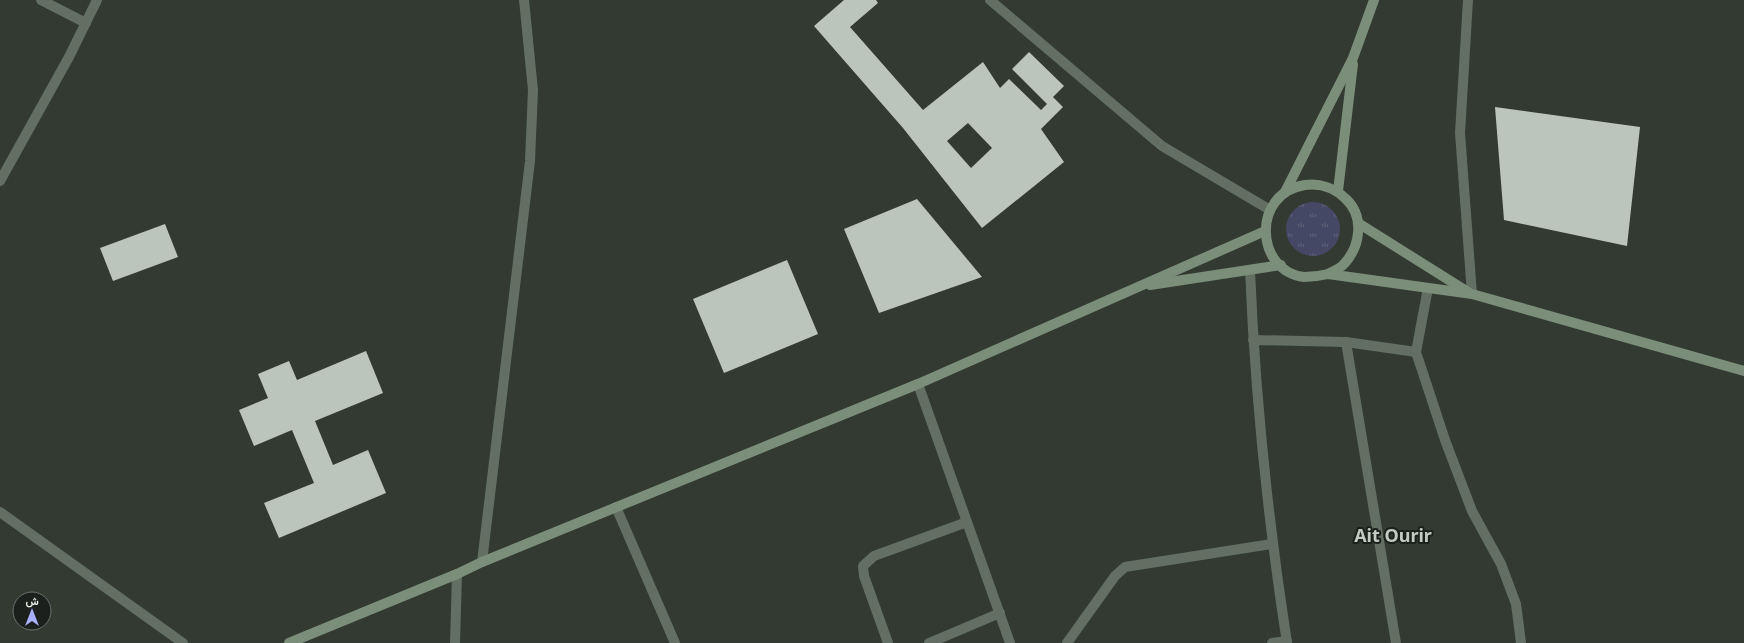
<svg xmlns="http://www.w3.org/2000/svg" width="1744" height="643" font-family="'Noto Sans',Vazirmatn,sans-serif">
<style>
.grass{fill:url(#grass-tufts)}
.building{fill:#bcc5bc;fill-rule:evenodd}
.lines{fill:none;stroke-linecap:round;stroke-linejoin:round}
.lane{stroke:#636f62;stroke-width:10}
.street{stroke:#636f62;stroke-width:10}
.secondary{stroke:#7b8e7a;stroke-width:10}
.labels{text-anchor:middle;stroke-width:4;stroke-linejoin:round;paint-order:stroke}
.district-label{font-size:18px;font-weight:bold;fill:#c2cbc2;stroke:#1c201c}
</style>
<defs>
<pattern id="grass-tufts" width="24" height="20" patternUnits="userSpaceOnUse"><rect width="24" height="20" fill="#454864"/><path d="M3 7l-1-3M5 7V3M7 7l1-3M15 17l-1-3M17 17v-4M19 17l1-3" fill="none" stroke="#60637a"/></pattern>
</defs>
<rect width="100%" height="100%" fill="#323a32"/>
<circle class="grass" cx="1313" cy="229" r="27"/>
<g class="building">
<path d="M844,0H876L878,3L850,27L923,110L983,62L1000,88L1009,79L1041,110L1047,104L1012,69L1029,52L1064,86L1053,97L1063,107L1041,129L1064,162L982,228L903,128L814,26ZM968,123L992,148L971,168L947,141Z"/>
<polygon points="1495,107 1640,127 1627,246 1504,220"/>
<polygon points="917,199 982,277 879,313 844,229"/>
<polygon points="165,224 178,257 113,281 100,248"/>
<polygon points="787,260 818,334 724,373 693,299"/>
<polygon points="366,351 383,393 315,421 333,465 368,450 386,493 279,538 264,503 314,483 292,430 254,446 239,410 268,398 258,374 289,361 297,380"/>
</g>
<g class="lines">
<g class="lane">
<polyline points="990,0 1162,146 1270,210"/>
<polyline points="1468,0 1460,133 1472,294"/>
</g>
<g class="street">
<polyline points="41,0 86,23"/>
<polyline points="0,181 69,57 97,0"/>
<path d="M1250,270C1255,395 1268,520 1287,643"/>
<polyline points="1428,288 1416,352 1445,440 1472,511 1501,564 1516,604 1521,643"/>
<polyline points="1253,340 1346,342 1416,352"/>
<polyline points="1346,342 1396,643"/>
<polyline points="918,384 1010,643"/>
<polyline points="616,507 675,643"/>
<polyline points="0,512 183,643"/>
<polyline points="482,562 530,161 533,90 524,0"/>
<polyline points="455,643 457,574"/>
<polyline points="888,643 864,576 863,566 874,556 967,522"/>
<polyline points="929,643 1000,613"/>
<polyline points="1067,643 1115,576 1125,567 1272,544"/>
<polyline points="1272,643 1287,641"/>
</g>
<g class="secondary">
<polyline points="1338,191 1353,64"/>
<polyline points="1285,192 1353,58 1374,0"/>
<polyline points="1358,223 1468,292"/>
<path d="M1328,274C1333,271 1340,269 1344,264C1360,247 1365,217 1346,199C1335,188 1320,183 1305,185C1251,193 1255,271 1304,277C1313,277 1320,276 1328,274L1472,294L1744,371"/>
<polyline points="1150,285 1281,265"/>
<polyline points="289,643 457,574 482,562 918,384 1265,231"/>
</g>
</g>
<g class="labels">
<g class="district-label">
<text x="1393" y="542">Ait Ourir</text>
</g>
</g>
<g transform="translate(32 611)"><circle r="19" fill="#1c201c" stroke="#6d716d"/>
<path d="M0-3L7 15L0 10L-7 15Z" fill="#a9b0fc"/>
<text y="-6" font-size="11" font-weight="bold" text-anchor="middle" fill="#e6ebe6">ش</text>
</g>
</svg>
